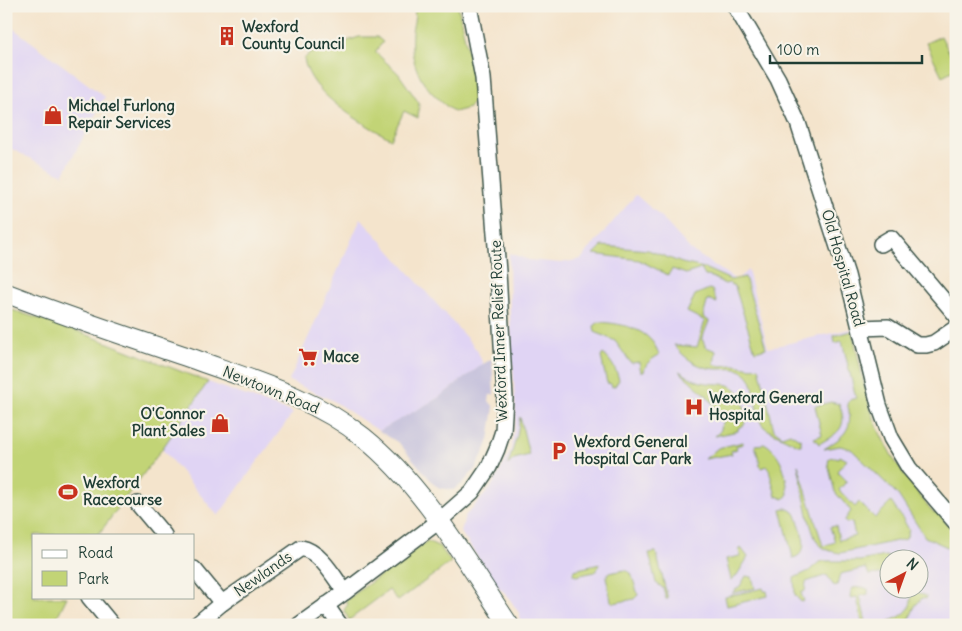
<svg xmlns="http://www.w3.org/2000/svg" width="962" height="631" font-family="Delius,sans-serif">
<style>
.built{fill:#e0d4f4;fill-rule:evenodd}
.industrial{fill:#c4c0db}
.green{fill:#c2d476;stroke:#708855}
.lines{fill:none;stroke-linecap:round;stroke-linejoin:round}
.minor-casing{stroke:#3f564b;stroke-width:18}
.major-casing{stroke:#3f564b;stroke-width:21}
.minor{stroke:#fff;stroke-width:15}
.major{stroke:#fff;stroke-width:19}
.labels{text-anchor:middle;stroke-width:4.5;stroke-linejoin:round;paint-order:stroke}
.poi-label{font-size:15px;font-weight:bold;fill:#1f3d34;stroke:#f7f3e8;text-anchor:start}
.street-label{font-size:15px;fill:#1f3d34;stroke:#f7f3e8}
</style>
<rect width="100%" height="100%" fill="#f7f3e8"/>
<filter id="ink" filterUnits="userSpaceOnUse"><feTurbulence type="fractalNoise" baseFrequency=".02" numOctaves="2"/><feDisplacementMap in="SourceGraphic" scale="10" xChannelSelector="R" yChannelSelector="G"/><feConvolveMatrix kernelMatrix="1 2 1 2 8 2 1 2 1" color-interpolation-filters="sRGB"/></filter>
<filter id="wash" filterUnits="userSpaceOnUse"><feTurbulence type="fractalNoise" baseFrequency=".0096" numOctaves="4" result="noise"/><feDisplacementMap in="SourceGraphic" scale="20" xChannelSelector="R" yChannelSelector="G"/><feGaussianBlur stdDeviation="1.12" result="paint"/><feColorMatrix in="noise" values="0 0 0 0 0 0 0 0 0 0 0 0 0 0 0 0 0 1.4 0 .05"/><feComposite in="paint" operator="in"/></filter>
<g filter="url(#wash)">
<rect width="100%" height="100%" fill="#f4e4cc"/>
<g class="built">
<polygon points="6,23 105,97 63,175 10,148 6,154"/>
<path d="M636,195L662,218L691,250L736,280L748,270L768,348L850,329L852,331L867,392L878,430L895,461L916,492L934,513L937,512L956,534V625H522L519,613L507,595L495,584L461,532L465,516L490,489L505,462L511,449L516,419L510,314L509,253L529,260L561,263L581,259ZM890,558H920V588H890Z"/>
<polygon points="361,218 477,350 483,364 438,398 379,431 332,400 289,381"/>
<polygon points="208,382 293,413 218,516 162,449"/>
</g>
<polygon class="industrial" points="492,359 494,395 490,395 489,401 494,407 489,440 485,450 475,469 462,484 453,490 440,488 435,485 399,443 379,431 438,398 483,364"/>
<g class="green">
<path d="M413,6H458L472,73L475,99L469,108L454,112C426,91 409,70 412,33C413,23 417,16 413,6Z"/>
<polygon points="941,36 956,66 956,69 942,76 926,43"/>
<path d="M359,37H377L383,42L375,52L398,73L419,103L418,118L404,111L391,139C362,123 310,95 304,59L309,54Z"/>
<path d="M602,246L648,250L682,263L704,268L731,280L745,277L766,348L755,351L735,287L729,283L725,284C717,281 715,276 705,276L701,269L686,274L672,269L668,275L639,260L594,254Z"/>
<path d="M709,289L712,290L717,303L708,299L703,317L709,321L702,339L706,347L716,351L714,364C721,367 727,365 734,365C743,366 750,369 759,367L774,430L782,436L790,433L801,440V445H798C791,441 768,431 764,427C752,414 759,383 745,373C737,367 729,369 719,369C700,369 686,360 674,345L697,347L705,321L687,312L695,295Z"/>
<polygon points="6,308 80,332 208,382 162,449 98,535 34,535 34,597 67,597 53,625 6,625"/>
<path d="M599,322C623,324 651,328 659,355C652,359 645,363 644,372H641L639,362L631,363L615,341L595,332L594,326Z"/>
<path d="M852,331C860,363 866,402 879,431C893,462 913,488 934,513L937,512L956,534V551L925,537L898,495L851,449L840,446L824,449C844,436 855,429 847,403L849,400L856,398L842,341L835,343L834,336Z"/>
<path d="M603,354C611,360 617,371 619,380L615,386L612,387L611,384L607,383L601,357Z"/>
<path d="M679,371C686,375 693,380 701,382C724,387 736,377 744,406C745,413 748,419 744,425L738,428V431L715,436L721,430L720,428L724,421L723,419L709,398Z"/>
<path d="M831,402L839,404C849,428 838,433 819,444L814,438L822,435L815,406Z"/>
<polygon points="520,417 529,455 514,459 508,465 517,436"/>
<polygon points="743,442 743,444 736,446 737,449 731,451 732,454 705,459 718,448"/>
<path d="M766,444C783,456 786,474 788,494L784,499L776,496L768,466L761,468L755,445Z"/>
<path d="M840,456L847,460L837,471L847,481L839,490L855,507L859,502L875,518L891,502L903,519L909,530L906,539L840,553C833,552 824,550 819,544C809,534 802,481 798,465L823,546L835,542L830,527L836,526L839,540L855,536L852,522L846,523L845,520L851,511L835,492L828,464L829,458L835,457L839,458Z"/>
<path d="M786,508L794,512L796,515C801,529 812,553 793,558L781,509Z"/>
<polygon points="427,541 440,547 451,562 398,601 389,590 349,620 344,610 348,604 345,601"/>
<polygon points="741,548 748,557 737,575 731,580 726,559 740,556 739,550"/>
<polygon points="656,552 668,599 666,599 663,588 656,583 649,553"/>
<polygon points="885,556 891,558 890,558 889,573 869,575 866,568 840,574 837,586 833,585 827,575 806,582 805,591 801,593 804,601 801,602 795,595 794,578 809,571 818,563 823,561 860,561"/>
<polygon points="600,564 595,572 576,576 573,574 574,570"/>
<polygon points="625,570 631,573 638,595 634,599 614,603 611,601 606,577 609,573"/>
<polygon points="746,576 752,577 755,588 732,593 740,586"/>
<polygon points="862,587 868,589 868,594 860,596 866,622 862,623 857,597 850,598 851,591 853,588"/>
<polygon points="763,588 764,591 767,591 768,596 727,606 725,597"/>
<path d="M911,589L927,597L926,599L922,598L915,606L907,625H886L887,622C906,615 913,610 911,589Z"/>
</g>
</g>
<g filter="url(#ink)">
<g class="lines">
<g class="minor-casing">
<g id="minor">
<polyline points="735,6 778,79 798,123 847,275 879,405 891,438 909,468 956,523"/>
<polyline points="881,244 891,238 956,315"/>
<polyline points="861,328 888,327 917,345 926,345 934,343 956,328"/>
<polyline points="138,504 164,535"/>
<polyline points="194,569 222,603"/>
<polyline points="89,597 112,625"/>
<polyline points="326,605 340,625"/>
<path d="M196,625L222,603L301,548C320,551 334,577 345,592"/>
<polyline points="299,625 345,592 439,521 472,492 489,467 497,449 503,431 505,398 498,272 483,78 469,6"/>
</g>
</g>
<g class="major-casing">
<path id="major" d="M6,293C70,318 135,339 199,361C255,381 316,399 363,437C425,487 465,560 509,625"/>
</g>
<use href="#minor" class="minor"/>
<use href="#major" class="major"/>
</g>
</g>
<defs>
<g id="building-bare" transform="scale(1.5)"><path d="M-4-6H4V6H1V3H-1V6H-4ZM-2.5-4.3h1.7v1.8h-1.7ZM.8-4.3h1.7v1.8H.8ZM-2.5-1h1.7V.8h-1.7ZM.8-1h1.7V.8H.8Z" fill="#c8321e" stroke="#f7f3e8" stroke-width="2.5" paint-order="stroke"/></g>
<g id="shop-bare" transform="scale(1.5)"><path d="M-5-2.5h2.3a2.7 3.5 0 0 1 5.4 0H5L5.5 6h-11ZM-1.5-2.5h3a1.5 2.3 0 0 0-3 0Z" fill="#c8321e" stroke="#f7f3e8" stroke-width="2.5" paint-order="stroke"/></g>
<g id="supermarket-bare" transform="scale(1.5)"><path d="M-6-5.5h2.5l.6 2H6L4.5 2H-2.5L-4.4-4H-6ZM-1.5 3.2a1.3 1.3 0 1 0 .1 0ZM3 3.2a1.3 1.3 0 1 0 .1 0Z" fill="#c8321e" stroke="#f7f3e8" stroke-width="2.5" paint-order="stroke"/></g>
<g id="hospital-bare" transform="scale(1.5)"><path d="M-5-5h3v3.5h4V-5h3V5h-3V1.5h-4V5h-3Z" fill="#c8321e" stroke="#f7f3e8" stroke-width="2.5" paint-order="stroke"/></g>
<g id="parking-bare" transform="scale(1.5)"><path d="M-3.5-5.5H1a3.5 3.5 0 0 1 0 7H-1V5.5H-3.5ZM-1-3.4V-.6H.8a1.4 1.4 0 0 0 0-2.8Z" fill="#c8321e" stroke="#f7f3e8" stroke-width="2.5" paint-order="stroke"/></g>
<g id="stadium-bare" transform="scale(1.5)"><path d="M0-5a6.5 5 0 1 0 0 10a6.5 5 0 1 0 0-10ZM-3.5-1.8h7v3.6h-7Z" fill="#c8321e" stroke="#f7f3e8" stroke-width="2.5" paint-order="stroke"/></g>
</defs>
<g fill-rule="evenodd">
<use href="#building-bare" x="227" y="36"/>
<use href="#shop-bare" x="53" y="115"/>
<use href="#supermarket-bare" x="308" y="357"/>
<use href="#hospital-bare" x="694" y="407"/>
<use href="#shop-bare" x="220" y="423"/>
<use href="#parking-bare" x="559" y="451"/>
<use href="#stadium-bare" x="68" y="492"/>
</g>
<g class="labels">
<g class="poi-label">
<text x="242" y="32">Wexford<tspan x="242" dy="17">County Council</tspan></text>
<text x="68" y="111">Michael Furlong<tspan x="68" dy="17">Repair Services</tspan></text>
<text x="323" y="362">Mace</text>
<text x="709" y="403">Wexford General<tspan x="709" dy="17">Hospital</tspan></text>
<text x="205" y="419" text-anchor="end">O'Connor<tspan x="205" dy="17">Plant Sales</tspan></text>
<text x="574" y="447">Wexford General<tspan x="574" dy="17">Hospital Car Park</tspan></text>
<text x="83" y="488">Wexford<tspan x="83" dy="17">Racecourse</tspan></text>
</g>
<g class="street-label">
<text transform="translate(843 268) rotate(74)" y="5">Old Hospital Road</text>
<text transform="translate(499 331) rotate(-92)" y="5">Wexford Inner Relief Route</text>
<text transform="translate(271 390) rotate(22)" y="5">Newtown Road</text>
<text transform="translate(263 574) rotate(-35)" y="5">Newlands</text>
</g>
</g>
<rect width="962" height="631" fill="none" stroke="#f7f3e8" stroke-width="25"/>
<rect x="32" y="534" width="162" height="65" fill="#f7f3e8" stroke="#a1aaa0"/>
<rect x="42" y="550" width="25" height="8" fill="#ffffff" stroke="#a1aaa0"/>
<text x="78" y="558" font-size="15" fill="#1f3d34">Road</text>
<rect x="42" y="571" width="25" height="15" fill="#c2d476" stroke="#a1aaa0"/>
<text x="78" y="584" font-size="15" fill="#1f3d34">Park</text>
<g transform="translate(904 574) rotate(41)"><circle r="24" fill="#f7f3e8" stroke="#a1aaa0"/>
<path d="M0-4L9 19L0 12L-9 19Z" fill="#c8321e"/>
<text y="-8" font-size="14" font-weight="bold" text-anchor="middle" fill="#1f3d34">N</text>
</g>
<path d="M770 55v8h152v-8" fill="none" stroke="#1f3d34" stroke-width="2.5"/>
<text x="777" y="55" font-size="15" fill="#1f3d34" stroke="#f7f3e8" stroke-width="4" paint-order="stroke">100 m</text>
</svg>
